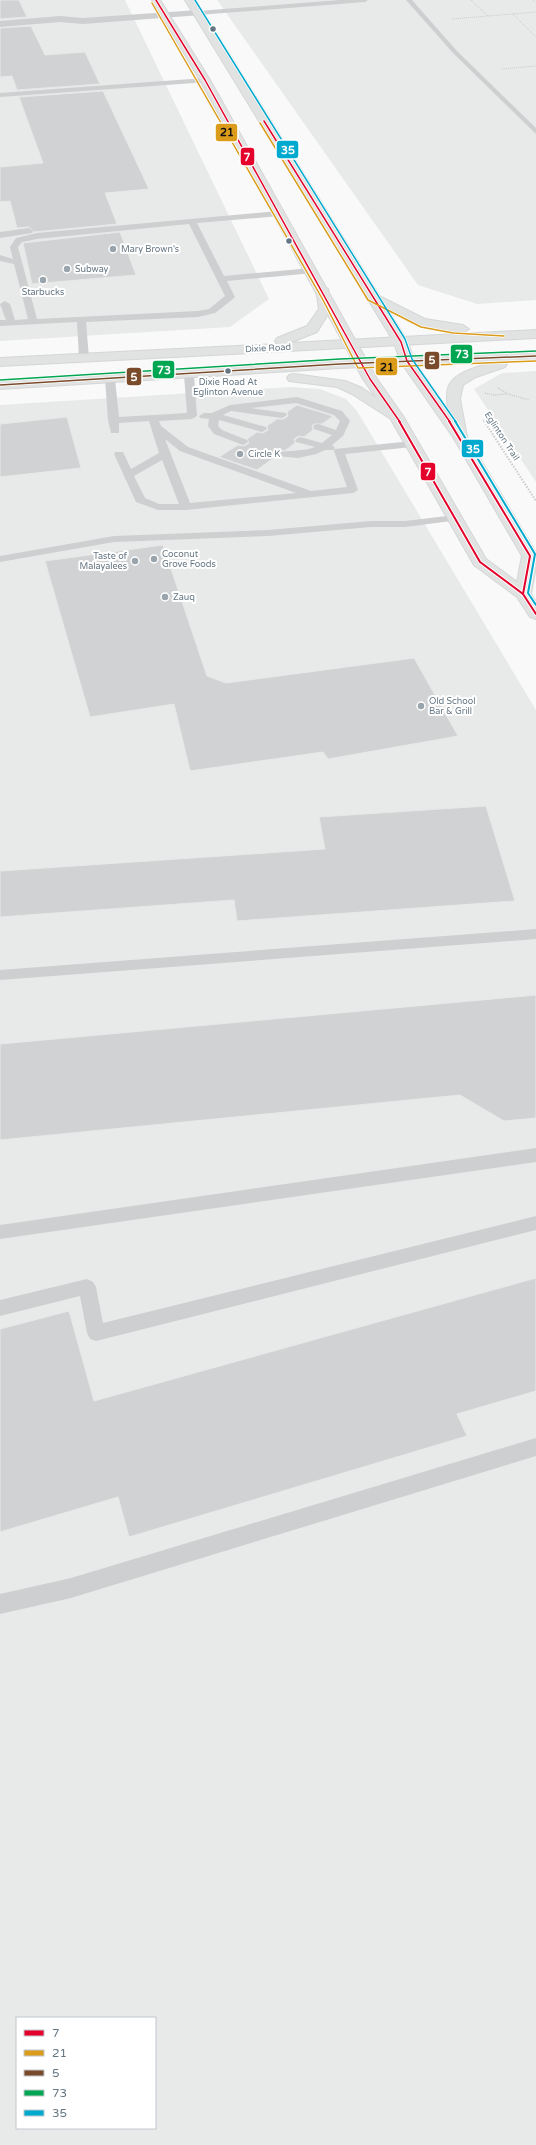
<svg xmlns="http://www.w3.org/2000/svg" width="536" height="2145" font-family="'Varela Round',sans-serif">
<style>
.built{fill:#e8e9e9;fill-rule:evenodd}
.building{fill:#d0d2d3;stroke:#e8e8e8}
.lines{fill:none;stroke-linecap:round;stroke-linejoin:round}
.secondary-casing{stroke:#d5d6d7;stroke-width:2}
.primary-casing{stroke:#d5d6d7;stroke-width:2}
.path-far2{stroke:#cbcccd;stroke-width:1;stroke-dasharray:1 1;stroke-linecap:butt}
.path-far1{stroke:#cbcccd;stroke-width:1.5;stroke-dasharray:1 1;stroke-linecap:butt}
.path{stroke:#cbcccd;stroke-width:2;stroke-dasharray:1.5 1.5;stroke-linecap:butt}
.service{fill:#cecfd0;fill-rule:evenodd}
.minor{fill:#cecfd0;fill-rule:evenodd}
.secondary{fill:#e1e2e2;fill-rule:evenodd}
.primary{fill:#e1e2e2;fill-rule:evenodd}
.bus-1-far1-casing{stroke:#fff;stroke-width:3}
.bus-1-casing{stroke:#fff;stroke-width:4}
.bus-2-casing{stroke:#fff;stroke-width:3}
.bus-3-casing{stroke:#fff;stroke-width:3}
.bus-4-casing{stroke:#fff;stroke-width:3}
.bus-5-far1-casing{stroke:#fff;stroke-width:3}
.bus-5-casing{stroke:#fff;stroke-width:4}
.bus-1-far1{stroke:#e4002b;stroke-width:1.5}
.bus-1{stroke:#e4002b;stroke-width:2}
.bus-2{stroke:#da9c1a;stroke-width:1.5}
.bus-3{stroke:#7a4b2a;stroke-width:1.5}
.bus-4{stroke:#00a651;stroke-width:1.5}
.bus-5-far1{stroke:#00a9ce;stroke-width:1.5}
.bus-5{stroke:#00a9ce;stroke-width:2}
.bus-dot{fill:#657683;stroke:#fff;stroke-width:1.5}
.poi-dot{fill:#99a4ac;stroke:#fff;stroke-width:1.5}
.labels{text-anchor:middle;stroke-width:4;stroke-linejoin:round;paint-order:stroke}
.far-poi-label{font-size:9px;fill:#657683;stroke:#fff;text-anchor:start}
.far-street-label{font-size:9px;fill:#657683;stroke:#fff}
.far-bus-label{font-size:9px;fill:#657683;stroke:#fff}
.line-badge{stroke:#fff;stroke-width:1.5}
.badge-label{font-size:11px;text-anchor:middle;font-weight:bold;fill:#fff}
.pale-badge-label{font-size:11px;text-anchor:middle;font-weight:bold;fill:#111}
</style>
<rect width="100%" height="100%" fill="#f9f9f9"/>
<g class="built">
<polygon points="0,0 125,0 269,299 230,327 0,341"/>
<polygon points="217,0 536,0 536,300 477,304 418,285"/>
<polygon points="536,371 536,482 474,389 502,373"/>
<path d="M290,387L320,389L346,399L357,411L536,710V2145H0V405ZM17,2018H155V2128H17Z"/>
</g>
<g class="building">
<polygon points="0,0 19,0 27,17 0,19"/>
<polygon points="31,26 45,55 85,52 100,84 17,90 12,76 0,77 0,28"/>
<polygon points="103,91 149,189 105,193 117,224 34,232 29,227 17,228 10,201 0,202 0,167 43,163 19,97"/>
<polygon points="120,232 136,275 32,284 23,243"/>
<polygon points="297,405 333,416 322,424 314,424 312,426 313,430 304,437 299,436 294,439 295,443 286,450 274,453 275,457 257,470 219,457 238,445 244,446 249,443 247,439 257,432 263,433 268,430 267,426 277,419 283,419 288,416 287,412"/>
<polygon points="67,417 81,468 0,477 0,424"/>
<polygon points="163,545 207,676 226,683 414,658 458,736 328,759 323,752 190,771 174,704 90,717 45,561"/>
<polygon points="486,806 515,901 237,921 234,900 0,917 0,871 325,849 319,817"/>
<polygon points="536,995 536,1118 504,1121 460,1095 0,1140 0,1044"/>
<polygon points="536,1278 536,1391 457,1414 467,1436 129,1537 118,1497 0,1532 0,1329 69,1311 94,1401"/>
</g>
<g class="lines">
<g class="secondary-casing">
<g id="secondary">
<polygon points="322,285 328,289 331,309 317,332 289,343 536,330 536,338 0,366 0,358 277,344 275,341 277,338 307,326 319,309 316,289"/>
<polygon points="371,292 425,319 463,325 469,329 463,333 417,325 367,299 365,296"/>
<path d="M536,352V360L505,361L507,364L505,367L476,377L463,385L460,399L467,437L465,440H455L453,437C444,386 437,378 493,362L340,368L0,389V381L340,360Z"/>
<polygon points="294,374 345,381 362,388 403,416 396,420 391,419 352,394 337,387 289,381 287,378 289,375"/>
</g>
</g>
<g class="primary-casing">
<polygon id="primary" points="152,0 160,0 210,80 377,379 403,416 486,559 517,582 522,556 453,437 400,361 394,342 185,0 193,0 210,23 408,342 414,361 467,437 536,553 536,566 531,594 536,602 536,619 530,617 517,597 474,565 389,416 363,379 200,80"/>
</g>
<g class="path-far2">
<polyline points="471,0 488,16"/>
<polyline points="533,0 536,3"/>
<polyline points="513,14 536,37"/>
<polyline points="452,19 536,12"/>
<polyline points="502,69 536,66"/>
</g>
<g class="path-far1">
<polyline points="498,388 508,394 529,400"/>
<polyline points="485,393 494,395 507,394"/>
<polyline points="483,420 485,422"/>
</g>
<polyline class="path" points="484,421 536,501"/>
<g class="service">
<polygon points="340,0 368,0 365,2 198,15 195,13 198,11"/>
<polygon points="406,0 412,0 457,51 536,128 536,134 453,53"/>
<polygon points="205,78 208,78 208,82 0,97 0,93"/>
<path d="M278,211L281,212V216L197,223L224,276L311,268L314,269V273L227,281L235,297L233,299L215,313L198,317L86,322L89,358L84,361L79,358L77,322L0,326V320H6L0,304L5,301L10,304L15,320L28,319L14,264L0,261V255L13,259L10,247L16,238L37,233ZM189,224L225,296L209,309L198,311L37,319L18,247L22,242L37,239Z"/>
<polygon points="29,228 33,231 32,233 0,238 0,232"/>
<path d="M189,372L194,375L197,416L192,419L159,421L161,426L188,447L311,491L347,487L334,451L335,449L412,441L417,444L412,447L345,454L358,490L353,493L186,510H158L136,502L114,454L115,452H123L131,469L159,453L149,421L119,423V433H111L108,420L105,379L110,376L115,379L119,417L187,413L184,375ZM165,439L180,451L296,493L190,503ZM162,460L179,504H159L145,498L134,476Z"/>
<path d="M297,397L342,411L350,421L343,436L332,445L335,448L334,450H325L316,454L298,458L276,456L275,454C278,450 304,452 315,447L296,442L295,440L300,437L322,443L332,435L314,429L313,427L314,425L318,424L336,430L340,421L334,415L296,403L251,408L286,413L287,415L282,418L231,411L223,415L266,427L267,429L262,432L219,420L218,426L222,430L247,440L248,442L243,445L214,434L208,426L209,419L200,418L199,416L204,413H212L230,405Z"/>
<polygon points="455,515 461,518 459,520 405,527 371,527 268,536 114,542 0,562 0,556 114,536 268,530 371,521 405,521"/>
<polygon points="536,929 536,939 0,980 0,970"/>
<polygon points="536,1148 536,1162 0,1239 0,1225"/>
<polygon points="536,1216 536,1230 96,1341 90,1339 87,1333 80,1296 0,1316 0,1300 87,1279 93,1282 96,1287 103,1323"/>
<polygon points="536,1438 536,1456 71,1598 0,1614 0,1594 71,1578"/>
</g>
<polygon class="minor" points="198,10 203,13 201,15 83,24 60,22 0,27 0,21 60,16 83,18"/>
<use href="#secondary" class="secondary"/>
<use href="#primary" class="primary"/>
<g class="bus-1-far1-casing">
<g id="bus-1-far1">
<polyline points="156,0 205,80 370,379 400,422"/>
<polyline points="264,121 401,342 407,361 450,422"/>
</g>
</g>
<g class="bus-1-casing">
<g id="bus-1">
<polyline points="399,421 480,562 523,594 536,614"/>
<polyline points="449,421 530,556 523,594"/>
</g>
</g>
<g class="bus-2-casing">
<g id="bus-2">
<polyline points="152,3 323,300 358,368 536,361"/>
<polyline points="260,123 368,300 421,327 453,333 504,336"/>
</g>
</g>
<g class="bus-3-casing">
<polyline id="bus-3" points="0,385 340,364 536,356"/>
</g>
<g class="bus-4-casing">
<polyline id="bus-4" points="0,380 340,359 536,351"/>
</g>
<g class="bus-5-far1-casing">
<polyline id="bus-5-far1" points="195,0 405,339 412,359 456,422"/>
</g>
<g class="bus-5-casing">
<polyline id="bus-5" points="455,421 535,554 528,593 536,605"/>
</g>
<use href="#bus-1-far1" class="bus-1-far1"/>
<use href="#bus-1" class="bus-1"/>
<use href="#bus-2" class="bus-2"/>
<use href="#bus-3" class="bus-3"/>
<use href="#bus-4" class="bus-4"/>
<use href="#bus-5-far1" class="bus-5-far1"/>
<use href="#bus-5" class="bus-5"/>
</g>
<g class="bus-dot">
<circle cx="213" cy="29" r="3.5"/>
<circle cx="289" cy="241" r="3.5"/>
<circle cx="228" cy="371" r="3.5"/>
</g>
<g class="poi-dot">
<circle cx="113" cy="249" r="4"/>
<circle cx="67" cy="269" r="4"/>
<circle cx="43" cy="280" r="4"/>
<circle cx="240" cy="454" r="4"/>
<circle cx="154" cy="559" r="4"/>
<circle cx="135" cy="561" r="4"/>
<circle cx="165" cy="597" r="4"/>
<circle cx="421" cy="706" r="4"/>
</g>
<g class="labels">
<g class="far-poi-label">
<text x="121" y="252">Mary Brown's</text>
<text x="75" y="272">Subway</text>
<text x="43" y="295" text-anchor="middle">Starbucks</text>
<text x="248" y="457">Circle K</text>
<text x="162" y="557">Coconut<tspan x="162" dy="10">Grove Foods</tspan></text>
<text x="127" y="559" text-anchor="end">Taste of<tspan x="127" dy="10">Malayalees</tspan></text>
<text x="173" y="600">Zauq</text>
<text x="429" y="704">Old School<tspan x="429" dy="10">Bar &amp; Grill</tspan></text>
</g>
<g class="far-street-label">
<text transform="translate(268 348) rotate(-3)" y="3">Dixie Road</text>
<text transform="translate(502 436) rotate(57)" y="3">Eglinton Trail</text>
</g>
<g class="far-bus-label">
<text x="228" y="385">Dixie Road At<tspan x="228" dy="10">Eglinton Avenue</tspan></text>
</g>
</g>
<g class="line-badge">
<rect x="215" y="123" width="23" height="19" rx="4" fill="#da9c1a"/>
<rect x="276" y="140" width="23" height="19" rx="4" fill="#00a9ce"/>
<rect x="240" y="147" width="15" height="19" rx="4" fill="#e4002b"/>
<rect x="450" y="344" width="23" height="20" rx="4" fill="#00a651"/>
<rect x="424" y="351" width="16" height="19" rx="4" fill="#7a4b2a"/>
<rect x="375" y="357" width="23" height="19" rx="4" fill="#da9c1a"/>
<rect x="152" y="360" width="23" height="19" rx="4" fill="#00a651"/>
<rect x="126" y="367" width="16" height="19" rx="4" fill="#7a4b2a"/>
<rect x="461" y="439" width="23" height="19" rx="4" fill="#00a9ce"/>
<rect x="420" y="462" width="16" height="19" rx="4" fill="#e4002b"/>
</g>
<g class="badge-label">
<text x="288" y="154">35</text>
<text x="247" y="161">7</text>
<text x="462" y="358">73</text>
<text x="432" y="364">5</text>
<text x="164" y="374">73</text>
<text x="134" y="381">5</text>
<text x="473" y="453">35</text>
<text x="428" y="476">7</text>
</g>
<g class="pale-badge-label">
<text x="227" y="136">21</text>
<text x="387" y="371">21</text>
</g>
<rect x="16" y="2017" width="140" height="112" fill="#ffffff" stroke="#c1c8cd"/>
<rect x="24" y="2030" width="20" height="6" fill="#e4002b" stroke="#c1c8cd"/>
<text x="52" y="2037" font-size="12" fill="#657683">7</text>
<rect x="24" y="2050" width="20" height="6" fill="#da9c1a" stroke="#c1c8cd"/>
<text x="52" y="2057" font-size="12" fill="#657683">21</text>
<rect x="24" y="2070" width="20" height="6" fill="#7a4b2a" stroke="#c1c8cd"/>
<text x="52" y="2077" font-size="12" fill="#657683">5</text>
<rect x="24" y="2090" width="20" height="6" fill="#00a651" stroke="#c1c8cd"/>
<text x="52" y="2097" font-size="12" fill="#657683">73</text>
<rect x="24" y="2110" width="20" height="6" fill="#00a9ce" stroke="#c1c8cd"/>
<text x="52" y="2117" font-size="12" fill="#657683">35</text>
</svg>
